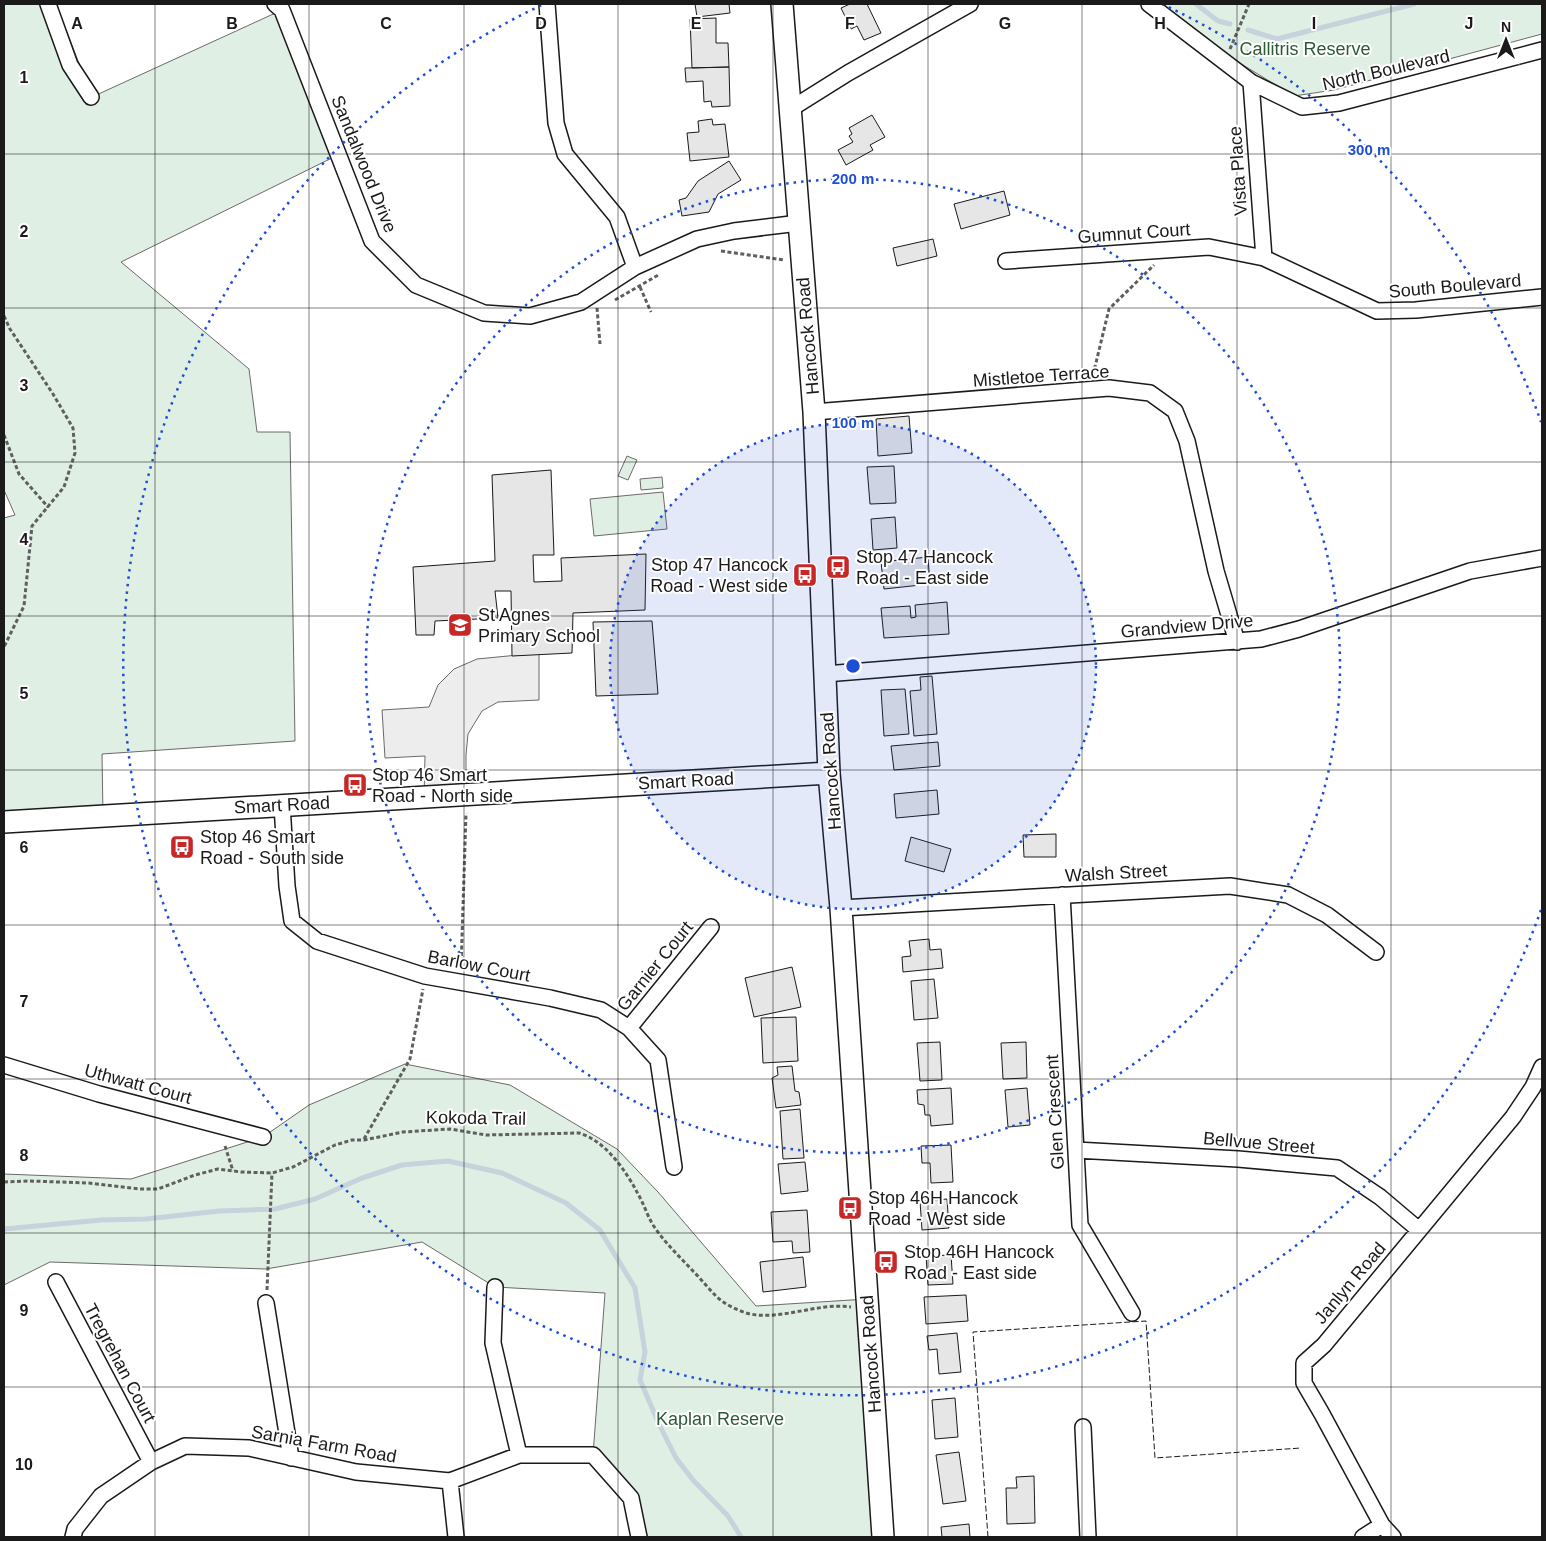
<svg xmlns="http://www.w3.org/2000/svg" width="1546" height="1541" font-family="Arial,sans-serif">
  <rect width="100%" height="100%" fill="#fff"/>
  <!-- green -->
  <path fill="#e0efe3" stroke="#6a6a6a" d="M4,4H56L92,97L282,10L338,155L121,262L249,369L257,432H290L295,741L102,754L103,816L4,822V518L15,515L4,490Z
    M1163,4H1542V34L1334,90L1294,96L1233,59Z
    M627,456L637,460L628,480L618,476Z
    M662,477L663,488L641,490L640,479Z
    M663,492L667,529L594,536L590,499Z
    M405,1064L510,1085L617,1149L658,1192L756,1306L867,1299L883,1537H639L631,1498L593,1455L605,1293L495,1287L422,1242L266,1269L50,1262L4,1285V1174L131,1179L263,1137L309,1105Z"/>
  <!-- parking -->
  <path fill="#ededed" stroke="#6a6a6a" d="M539,653V700L498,702L482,711L468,734L466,755V794L424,797L425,756L385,758L382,710L429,707L438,685L454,669L477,659Z"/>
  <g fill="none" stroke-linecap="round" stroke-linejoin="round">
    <!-- stream -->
    <path stroke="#c6d2dc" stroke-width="5" d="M1196,4L1218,21L1230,24
      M1248,30L1277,39L1414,4
      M4,1229L101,1220L146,1219L219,1211L275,1209L315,1199L362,1178L402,1165L448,1161L502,1173L566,1203L600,1230L635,1288L645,1352L640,1380L659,1424L676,1458L693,1480L728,1516L741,1537"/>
  </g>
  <!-- building -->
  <path fill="#e6e6e6" stroke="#1a1a1a" d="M695,4H729L730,13L697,17Z
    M850,4H867L881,33L864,40L857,26L851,29L841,8Z
    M716,18V43H728L729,67L692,68L690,19Z
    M729,67L730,106L712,107L711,101L704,102L703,81L686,82L685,68Z
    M872,115L885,137L870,145L873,150L846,165L838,150L853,142L849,136L852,134L849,128Z
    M712,119L713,125L725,124L729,157L690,161L687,133L699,132L698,121Z
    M729,161L741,180L718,194L709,212L682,216L679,200L686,198L698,181Z
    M1004,191L1010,215L961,229L954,204Z
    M933,239L937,256L897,266L893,248Z
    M909,416L912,453L878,456L876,419Z
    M894,466L896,503L870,504L867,467Z
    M551,470L554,555H533L534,582L562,581L561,558L646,554L645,610L573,613L572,653L512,656L511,591H495L498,618L435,621L434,635H416L413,567L495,561L492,475Z
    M895,517L897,548L873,550L871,519Z
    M928,557L930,584L884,589L881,562Z
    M947,602L949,634L884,638L881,608L910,606L911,618L916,617L915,605Z
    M652,621L658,694L596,696L593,622Z
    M932,676L937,734L914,736L910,691L921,690L920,677Z
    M905,689L909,734L884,736L881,690Z
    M938,742L940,766L894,770L891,746Z
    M937,790L939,814L896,818L894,794Z
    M1056,834V857H1024L1023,835Z
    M911,837L951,849L944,872L905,861Z
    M929,939L930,950L941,949L943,968L903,972L902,957L911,956L909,941Z
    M792,967L801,1007L754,1017L745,978Z
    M934,979L938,1018L914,1020L911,981Z
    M796,1017L798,1061L763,1063L761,1018Z
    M940,1042L942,1080L920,1081L917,1043Z
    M1026,1042L1027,1078L1003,1079L1001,1043Z
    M792,1066L795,1091L799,1092L801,1105L776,1108L772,1078L778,1075L777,1067Z
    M951,1088L953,1124L931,1126L930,1115H925L924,1105L918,1104L917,1090Z
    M1027,1088L1030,1125L1008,1127L1005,1090Z
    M800,1109L804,1158L783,1159L780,1111Z
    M951,1145L953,1182L931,1183L930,1163H922L921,1146Z
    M805,1162L808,1191L781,1194L778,1164Z
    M947,1199L949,1228L922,1230L920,1201Z
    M807,1210L810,1252L793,1253L792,1241L773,1242L771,1212Z
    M951,1255L953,1284L928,1285L926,1256Z
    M803,1257L806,1287L763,1292L760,1262Z
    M966,1295L968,1321L926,1324L924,1297Z
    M957,1333L961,1372L939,1374L937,1349L929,1350L927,1336Z
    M955,1398L958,1437L935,1439L932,1400Z
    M959,1452L966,1501L943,1504L936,1455Z
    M1034,1476L1035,1523L1007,1524L1006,1488H1017L1016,1477Z
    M969,1524L970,1537H942L941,1527Z"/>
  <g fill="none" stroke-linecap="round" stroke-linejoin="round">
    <defs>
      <path id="minor" d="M48,4L70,65L91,97
        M275,4L282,10L372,241L416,285L484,313L530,316L581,302L635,267L697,239L734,231L799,223
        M547,4L556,123L565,154L617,217L635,267
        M1149,4L1251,82L1302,107L1339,103L1542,50
        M1251,82L1264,258
        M789,110L848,73L970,4
        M1006,261L1209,247L1264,258L1377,311L1416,310L1542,297
        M814,412L1109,388L1150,393L1175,411L1187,441L1216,571L1237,642
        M825,674L1261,639L1299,629L1470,571L1542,558
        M282,805L287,886L292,921L317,941L425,976L550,998L601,1010L629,1028L658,1060L674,1167
        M1062,895L1080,1225L1132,1313
        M841,908L1230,886L1288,895L1327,915L1376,952
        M629,1028L711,927
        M4,1065L99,1094L263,1137
        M1076,1150L1238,1159L1337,1168L1380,1197L1419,1230
        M56,1282L151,1462
        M495,1287L493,1343L519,1455
        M266,1303L291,1458
        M1083,1427L1088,1537
        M450,1481L456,1537
        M73,1537L75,1529L101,1496L151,1462L185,1446L249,1448L356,1472L450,1481L519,1455H593L631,1498L639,1537
        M1363,1537L1382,1525
        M1393,1537L1382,1525L1322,1414L1304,1383V1363L1324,1345L1513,1117L1533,1087L1542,1067"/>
      <path id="secondary" d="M782,4L814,412L829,773L841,908L883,1537
        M4,822L829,773"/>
    </defs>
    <!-- minor casing -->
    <use href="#minor" stroke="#1a1a1a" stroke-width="18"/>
    <!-- secondary casing -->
    <use href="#secondary" stroke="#1a1a1a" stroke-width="24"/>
    <!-- path -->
    <path stroke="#5f5f5f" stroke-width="3" stroke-dasharray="4 2.5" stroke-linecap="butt" d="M1230,49L1249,4
      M721,251L784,260
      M640,287L651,312
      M615,300L660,274
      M597,308L600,344
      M4,316L10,329L53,394L73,428L75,453L64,487L32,526L24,606L4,647
      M1093,375L1109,309L1154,265
      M4,435L19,474L48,507
      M461,969L466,813
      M364,1139L410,1059L423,989
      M225,1146L233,1171
      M4,1182L30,1181L89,1183L139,1189H158L195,1175L218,1169L241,1172L272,1173L293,1167L335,1145L352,1140H364L403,1132L450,1129L486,1135L579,1133C606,1141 626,1171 638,1194C644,1204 647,1215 653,1225C664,1242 679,1256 693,1271C701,1279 708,1288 716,1296C724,1304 735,1309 746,1313C779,1322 817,1302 851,1307
      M267,1290L272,1173"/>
    <!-- minor -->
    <use href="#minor" stroke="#fff" stroke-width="15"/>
    <!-- secondary -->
    <use href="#secondary" stroke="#fff" stroke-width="21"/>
    <!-- fence -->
    <path stroke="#1a1a1a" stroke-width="1" stroke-dasharray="6 2.5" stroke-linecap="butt" d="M988,1537L973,1332L1146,1321L1155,1458L1301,1448"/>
  </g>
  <!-- grid -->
  <path fill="none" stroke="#1a1a1a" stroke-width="1" stroke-opacity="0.55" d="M155,4V1537M309,4V1537M464,4V1537M618,4V1537M773,4V1537M928,4V1537M1082,4V1537M1237,4V1537M1391,4V1537M4,154H1542M4,308H1542M4,462H1542M4,616H1542M4,770H1542M4,925H1542M4,1079H1542M4,1233H1542M4,1387H1542"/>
  <!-- distance rings -->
  <circle cx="853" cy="666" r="243" fill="#1d4ed8" fill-opacity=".12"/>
  <g fill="none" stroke="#1d4ed8" stroke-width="2.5" stroke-dasharray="2.5 5">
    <circle cx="853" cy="666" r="243"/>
    <circle cx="853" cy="666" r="487"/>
    <path d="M1541 910A730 730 0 1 1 544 4M1162 4A730 730 0 0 1 1541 422"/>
  </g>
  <!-- icons -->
  <defs>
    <symbol id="bus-square" viewBox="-11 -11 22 22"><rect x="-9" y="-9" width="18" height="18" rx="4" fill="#c62828" stroke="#fff"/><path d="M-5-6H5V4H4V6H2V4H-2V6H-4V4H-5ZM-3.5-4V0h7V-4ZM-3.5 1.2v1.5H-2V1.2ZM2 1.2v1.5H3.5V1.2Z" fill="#fff"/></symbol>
    <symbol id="school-square" viewBox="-11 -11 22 22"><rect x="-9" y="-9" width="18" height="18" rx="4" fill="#c62828" stroke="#fff"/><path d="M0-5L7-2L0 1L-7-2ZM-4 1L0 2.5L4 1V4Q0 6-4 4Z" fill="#fff"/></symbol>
  </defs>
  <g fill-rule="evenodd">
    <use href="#bus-square" x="824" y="553" width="28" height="28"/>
    <use href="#bus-square" x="791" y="561" width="28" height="28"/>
    <use href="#school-square" x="446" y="611" width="28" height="28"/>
    <use href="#bus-square" x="341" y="771" width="28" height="28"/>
    <use href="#bus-square" x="168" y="833" width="28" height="28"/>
    <use href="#bus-square" x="836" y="1194" width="28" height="28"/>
    <use href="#bus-square" x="872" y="1248" width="28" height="28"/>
  </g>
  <g text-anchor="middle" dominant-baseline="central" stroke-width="4" stroke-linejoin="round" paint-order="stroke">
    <!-- park labels -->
    <g font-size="18" fill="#2b5a34" stroke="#fff">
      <text x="1305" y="49">Callitris Reserve</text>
      <text x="720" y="1419">Kaplan Reserve</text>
    </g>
    <!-- street labels -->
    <g font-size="18" fill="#1a1a1a" stroke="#fff">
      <text transform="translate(1386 70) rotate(-13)">North Boulevard</text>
      <text transform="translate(364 164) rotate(68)">Sandalwood Drive</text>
      <text transform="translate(1238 171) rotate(-94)">Vista Place</text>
      <text transform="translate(1134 233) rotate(-4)">Gumnut Court</text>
      <text transform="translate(1455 286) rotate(-5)">South Boulevard</text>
      <text transform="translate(808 336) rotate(-95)">Hancock Road</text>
      <text transform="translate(1041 376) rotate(-4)">Mistletoe Terrace</text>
      <text transform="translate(1187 626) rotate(-5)">Grandview Drive</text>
      <text transform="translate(831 771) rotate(-94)">Hancock Road</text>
      <text transform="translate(686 781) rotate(-3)">Smart Road</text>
      <text transform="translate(282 805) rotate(-3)">Smart Road</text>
      <text transform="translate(1116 873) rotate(-3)">Walsh Street</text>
      <text transform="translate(479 966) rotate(11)">Barlow Court</text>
      <text transform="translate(655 966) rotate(-51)">Garnier Court</text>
      <text transform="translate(138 1084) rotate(15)">Uthwatt Court</text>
      <text transform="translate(1055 1112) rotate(-93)">Glen Crescent</text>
      <text transform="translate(476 1118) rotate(1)">Kokoda Trail</text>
      <text transform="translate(1259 1143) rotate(5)">Bellvue Street</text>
      <text transform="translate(1350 1283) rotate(-50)">Janlyn Road</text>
      <text transform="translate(871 1354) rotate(-94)">Hancock Road</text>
      <text transform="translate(120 1363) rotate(62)">Tregrehan Court</text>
      <text transform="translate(324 1444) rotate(10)">Sarnia Farm Road</text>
    </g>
    <!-- poi labels -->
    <g font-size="18" fill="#1a1a1a" stroke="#fff" text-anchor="start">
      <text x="856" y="557">Stop 47 Hancock<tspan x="856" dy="21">Road - East side</tspan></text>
      <text x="788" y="565" text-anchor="end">Stop 47 Hancock<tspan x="788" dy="21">Road - West side</tspan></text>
      <text x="478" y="615">St Agnes<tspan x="478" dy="21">Primary School</tspan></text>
      <text x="372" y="775">Stop 46 Smart<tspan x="372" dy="21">Road - North side</tspan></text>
      <text x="200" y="837">Stop 46 Smart<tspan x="200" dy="21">Road - South side</tspan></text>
      <text x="868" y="1198">Stop 46H Hancock<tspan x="868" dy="21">Road - West side</tspan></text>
      <text x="904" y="1252">Stop 46H Hancock<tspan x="904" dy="21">Road - East side</tspan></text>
    </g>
  </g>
  <g font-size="16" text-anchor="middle" font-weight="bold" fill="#1a1a1a" stroke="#fff" stroke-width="4" stroke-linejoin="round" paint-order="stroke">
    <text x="77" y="29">A</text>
    <text x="232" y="29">B</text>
    <text x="386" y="29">C</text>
    <text x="541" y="29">D</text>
    <text x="696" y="29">E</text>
    <text x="850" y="29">F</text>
    <text x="1005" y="29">G</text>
    <text x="1160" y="29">H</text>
    <text x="1314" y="29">I</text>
    <text x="1469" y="29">J</text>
    <text x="24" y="83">1</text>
    <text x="24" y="237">2</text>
    <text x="24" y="391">3</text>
    <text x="24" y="545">4</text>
    <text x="24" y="699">5</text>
    <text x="24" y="853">6</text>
    <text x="24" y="1007">7</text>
    <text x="24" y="1161">8</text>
    <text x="24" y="1316">9</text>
    <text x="24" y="1470">10</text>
  </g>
  <circle cx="853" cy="666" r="8" fill="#1d4ed8" stroke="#fff" stroke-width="2.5"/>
  <g font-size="15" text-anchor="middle" font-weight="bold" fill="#1d4ed8" stroke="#fff" stroke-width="4" stroke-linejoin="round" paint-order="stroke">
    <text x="1369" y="155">300 m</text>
    <text x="853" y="184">200 m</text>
    <text x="853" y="428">100 m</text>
  </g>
  <!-- border -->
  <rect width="1546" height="1541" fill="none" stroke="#1a1a1a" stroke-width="10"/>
  <!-- north arrow -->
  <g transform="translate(1506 40)" stroke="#ffffff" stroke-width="4" paint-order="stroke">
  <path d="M0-4L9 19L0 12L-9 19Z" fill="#1a1a1a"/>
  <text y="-8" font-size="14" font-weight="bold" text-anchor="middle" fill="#1a1a1a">N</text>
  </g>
</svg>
